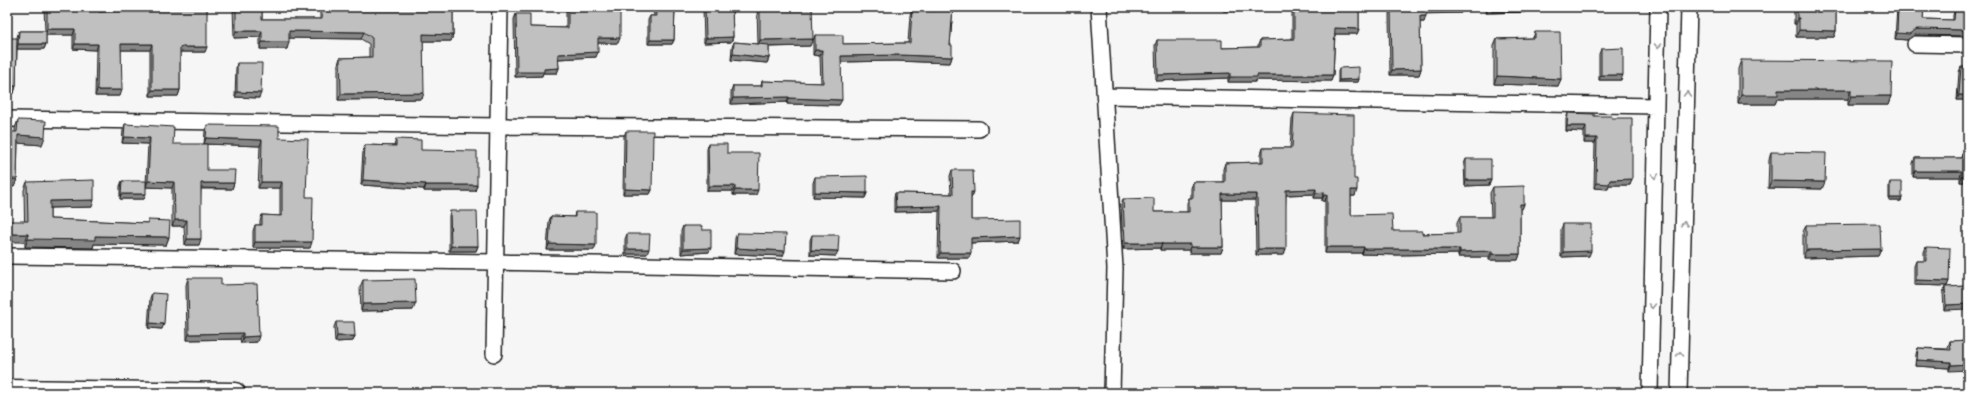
<svg xmlns="http://www.w3.org/2000/svg" width="1975" height="400" font-family="'Patrick Hand',sans-serif">
  <rect width="100%" height="100%" fill="#f6f6f6"/>
  <filter id="ink" filterUnits="userSpaceOnUse"><feTurbulence type="fractalNoise" baseFrequency=".025" numOctaves="2"/><feDisplacementMap in="SourceGraphic" scale="8" xChannelSelector="R" yChannelSelector="G"/><feConvolveMatrix kernelMatrix="1 2 1 2 8 2 1 2 1" color-interpolation-filters="sRGB"/></filter>
  <g filter="url(#ink)">
    <g fill="none" stroke-linecap="round" stroke-linejoin="round">
      <defs>
        <path id="minor" d="M1099,7L1115,268L1112,393
          M1915,44L1968,45
          M1105,96L1656,106
          M7,119L498,126L979,129
          M7,256L495,262L953,271
          M494,354L500,7
          M1650,393L1658,7
          M1679,393L1689,7"/>
        <path id="major" d="M7,390L235,393"/>
      </defs>
      <!-- minor casing -->
      <use href="#minor" stroke="#1c1c1c" stroke-width="18"/>
      <!-- major casing -->
      <use href="#major" stroke="#1c1c1c" stroke-width="23"/>
      <!-- minor -->
      <use href="#minor" stroke="#fff" stroke-width="15"/>
      <!-- major -->
      <use href="#major" stroke="#fff" stroke-width="20"/>
    </g>
    <!-- wall -->
    <path fill="#a5a5a5" stroke="#1c1c1c" d="M44,7H99V12L127,11V7H207L205,52H180V90L178,96H150V50H121L120,96H95L96,50L73,49V35H46V44L44,49H17L16,86L14,93L17,37L19,31H45Z
      M233,7H262V19H320V7H453V35L451,41H423L422,99L338,100V64L340,58L369,57V44L361,39L289,38L287,49H260V37L234,38Z
      M566,7H620L618,43H598L596,57L558,59L559,68L557,73H543L542,76L515,77L514,19L516,14L530,27L566,28Z
      M653,7H675L674,40L672,44H648V20L650,16H654Z
      M703,7H732L733,37L731,42L704,43Z
      M757,7H812L810,46L769,47V58L767,63L731,60L732,47L734,42L758,44Z
      M934,7H953L950,45L952,57L950,63L896,61L841,62L839,105L787,104V102L731,104V92L733,86H761L762,81L821,83L820,56L813,55V41L815,35L843,44L908,43L910,15L912,9L933,11Z
      M1293,7H1359V29L1357,34H1335L1333,75L1331,81L1255,80V82H1228V78L1156,81L1155,45L1157,40L1222,48L1258,47V45L1260,40L1292,39V9Z
      M1399,7H1463L1461,13H1426L1424,22H1420L1421,69L1419,75H1390L1389,14L1391,8H1400Z
      M1486,7H1527L1525,12L1486,13Z
      M1794,7H1836V31L1834,37H1796V24H1794Z
      M1897,7H1924L1923,19L1953,20V15L1955,9L1968,10V36L1915,35L1907,40L1895,39Z
      M1535,32L1561,79L1558,86L1494,84V46L1497,39L1533,38Z
      M1601,49L1621,80H1599V54Z
      M1741,60L1891,96L1888,105H1848V99H1777L1775,104H1738V69Z
      M237,63L259,98L235,97L236,68Z
      M1961,67L1968,100H1957L1959,72Z
      M1339,68L1359,79L1358,82H1338V71Z
      M1294,113L1354,179L1355,196H1351V215L1393,231L1422,234L1457,233V223L1460,217H1491L1490,193L1493,187L1524,204L1522,209H1520V254L1518,260H1489V257H1458V254L1397,255L1362,254V253H1325V201H1322V198H1314V194L1286,195L1284,255H1256L1255,200H1222L1223,247L1221,253H1189V250H1160V248L1123,249L1121,204L1123,199L1154,212H1187V203L1189,198H1191V188L1193,182H1223V169L1225,163L1261,162V154L1263,148H1290L1292,119Z
      M1568,113L1611,118L1632,179L1630,185H1609L1608,189L1594,188L1595,143H1584V132L1566,131V119Z
      M18,120L42,145L18,143L17,179L14,187L15,132V128Z
      M125,124L173,144L207,170L234,183L232,189H201L199,245H185L184,226H172V188L146,187L144,199H120V186L122,181L146,185L148,144L122,143L123,130Z
      M207,125L279,138L306,197L310,248H253V231L255,225H260V221L262,215L280,216V188H258L260,146L204,144L205,131Z
      M626,131L652,190L650,194H623L624,136Z
      M396,139L421,150L477,185L475,191H424V189L361,185L363,151L365,145L394,146Z
      M708,144L727,153L756,195H733V191H707V149Z
      M1771,152L1822,189L1768,188L1769,160Z
      M1962,154H1968V182H1960V177H1913V163L1915,158H1961Z
      M1466,159L1491,180L1489,185L1465,186L1464,164Z
      M952,170L972,197H971V220L1020,236L1018,241L971,243L969,258H938L939,211L894,212V198L895,193L951,194L950,176Z
      M815,177L867,193L865,198L813,197V183Z
      M27,182L92,207L50,208V219L147,223L148,220L169,237L166,245L94,244L93,248L25,247L24,190Z
      M1890,182L1902,198L1901,201H1889V185Z
      M450,211L478,246L476,251H449V216Z
      M575,212L594,250H547L549,221L551,216L574,217Z
      M1563,224L1589,256L1561,257V229Z
      M1806,225L1881,249L1878,256L1803,258V232Z
      M683,226L702,230L709,252L681,254V231Z
      M737,233L783,256L734,254L735,238Z
      M627,234L647,254H625V239Z
      M812,235L838,251L836,256L810,255V240Z
      M1926,247L1949,281L1947,286L1914,285V266L1916,261H1924V252Z
      M188,278L221,285L257,342L241,343L240,339L187,340L186,285Z
      M363,280L413,310L361,311L360,287Z
      M1968,286L1944,310L1943,292L1945,287Z
      M152,293L162,329L148,328L150,298Z
      M336,322L355,336L353,341L335,342L334,327Z
      M1968,340L1949,371V368L1915,366L1916,354L1918,348L1948,349V347L1950,341Z"/>
    <!-- shaded-wall -->
    <path fill="#868686" stroke="#1c1c1c" d="M1225,7H1243L1241,11H1223Z
      M1463,7L1461,13L1424,14L1426,8Z
      M1488,7H1527L1525,12L1486,13Z
      M1420,16H1426L1424,22H1418Z
      M1797,18H1799L1796,24H1794Z
      M1335,28L1359,29L1357,34H1333Z
      M47,29H75L73,35H45Z
      M1917,29L1968,30V36L1915,35L1907,40L1895,39L1897,33Z
      M1799,30L1836,31L1834,37H1796Z
      M236,31H262L260,37L234,38Z
      M289,31L364,32L361,39L287,38Z
      M423,34L453,35L451,41H420Z
      M733,37L731,42L704,43L706,38Z
      M598,38H620L618,43H596Z
      M813,39L810,46L758,47L760,40Z
      M650,40H674L672,44H648Z
      M262,42H289L287,49H260Z
      M18,44H46L44,49H17Z
      M75,44H98L96,50L73,49Z
      M121,44H152L150,50H119Z
      M180,47H207L205,52H178Z
      M815,50H822L820,56L813,55Z
      M598,52L596,57L556,59L558,54Z
      M733,54L769,58L767,63L731,60Z
      M899,55L952,57L950,63L896,61L839,62L841,56Z
      M559,68L557,73H543L542,76L515,77L517,72L544,69Z
      M1421,69L1419,75H1390L1392,70Z
      M1230,73L1228,78L1156,81L1158,75Z
      M1257,75H1333L1331,81L1255,80V82H1228L1230,77Z
      M1601,75H1623L1621,80H1599Z
      M1497,76L1561,79L1558,86L1494,84Z
      M1359,79L1358,82H1338L1339,80Z
      M7,86H16L14,93H7Z
      M97,90H122L120,96H95Z
      M152,90H180L178,96H150Z
      M1778,90H1851L1848,99H1777L1775,104H1738L1741,95Z
      M237,92L261,93L259,98L235,97Z
      M424,93L422,99L338,100L341,94Z
      M1959,95H1968V100H1957Z
      M1851,96H1891L1888,105H1848Z
      M789,97L787,102L731,104L733,98Z
      M789,98L842,100L839,105L787,104Z
      M1567,126H1586L1584,132L1566,131Z
      M18,135L45,137L42,145L16,143Z
      M124,137L150,138L148,144L122,143Z
      M206,138L262,140L260,146L204,144Z
      M1586,138H1597L1595,143H1584Z
      M1915,171H1962L1960,177H1913Z
      M1962,176L1968,177V182H1960Z
      M7,179H17L14,187L7,186Z
      M1632,179L1630,185H1609L1608,189L1594,188L1596,183L1610,180Z
      M363,180L426,184L424,189L361,185Z
      M1466,180H1491L1489,185L1465,186Z
      M148,181L174,182L172,188L146,187Z
      M1771,181L1825,182L1822,189L1768,188Z
      M261,182H282L280,188H258Z
      M201,183H234L232,189L199,188Z
      M426,185H477L475,191H424Z
      M709,186H735L733,191H707Z
      M625,189L652,190L650,194H623Z
      M1316,189L1314,194L1284,195L1286,190Z
      M735,190H758L756,195H733Z
      M1351,190H1357L1355,196H1349Z
      M815,192L867,193L865,198L813,197Z
      M971,192H974L972,197H969Z
      M1324,192L1322,198H1314L1316,193Z
      M121,194H146L144,199H120Z
      M1222,194H1257L1255,200H1220Z
      M1324,195H1327L1325,201H1322Z
      M1890,198H1902L1901,201H1889Z
      M94,200L92,207L47,208L50,201Z
      M1520,204H1524L1522,209H1518Z
      M941,206L939,211L894,212L896,207Z
      M175,220H187L184,226H172Z
      M7,234H28L25,242H7Z
      M95,236L169,237L166,245L94,244L93,248L25,247L28,239Z
      M1020,236L1018,241L969,243L971,238Z
      M187,239H201L199,245H185Z
      M255,242H312L310,248H253Z
      M1125,243H1162L1160,248L1123,249Z
      M549,244L596,245L594,250H547Z
      M1162,244H1191L1189,250H1160Z
      M451,246H478L476,251H449Z
      M1191,247H1223L1221,253H1189Z
      M1327,247H1364L1362,253H1325Z
      M711,248L709,252L681,254L683,249Z
      M736,248L785,251L783,256L734,254Z
      M627,249H649L647,254H625Z
      M1258,249H1286L1284,255H1256Z
      M1364,249H1460L1458,254L1397,255L1362,254Z
      M1881,249L1878,256L1803,258L1806,250Z
      M811,250L838,251L836,256L810,255Z
      M1492,251L1489,257H1458L1460,252Z
      M1591,251L1589,256L1561,257L1563,252Z
      M940,253H971L969,258H938Z
      M1492,254H1520L1518,260H1489Z
      M1916,280L1949,281L1947,286L1914,285Z
      M416,303L413,310L361,311L363,304Z
      M1968,304V309L1944,310L1946,305Z
      M150,323L164,324L162,329L148,328Z
      M243,333L240,339L187,340L189,334Z
      M259,336L257,342L241,343L243,337Z
      M337,336H355L353,341L335,342Z
      M1917,360L1951,362L1949,368L1915,366Z
      M1968,364V370L1949,371L1951,365Z"/>
    <!-- building -->
    <path fill="#c0c0c0" stroke="#1c1c1c" d="M47,7H99V12L129,11V7H207V47H180V90H152V44H121L122,90H97L98,44H75V29H47Z
      M236,7H262V19H322L323,7H453V35L423,34L424,93L341,94L340,58L372,57V38L364,32L289,31V42H262V31H236Z
      M568,7H620V38H598V52L558,54L559,68L544,69V72H517L516,14H530V27L568,28Z
      M655,7H675L674,40H650V16H656Z
      M705,7H732L733,37L706,38Z
      M760,7H812L813,39L760,40Z
      M935,7H953L950,45H952V57L899,55L841,56L842,100L789,98V97L733,98V86H762V81L823,83L822,50H815V35H843V44L910,43L912,9L935,11Z
      M1294,7H1359V29L1335,28L1333,75H1257V77H1230V73L1158,75L1157,40H1222V48L1260,47V40L1294,39Z
      M1402,7H1463L1426,8V16H1420L1421,69L1392,70L1391,8H1402Z
      M1797,7H1836V31L1799,30V18H1797Z
      M1898,7H1924L1923,19L1954,20L1955,9L1968,10V30L1917,29L1909,34L1897,33Z
      M19,31H46V44H18Z
      M1535,32H1560L1561,79L1497,76V39L1535,38Z
      M7,38H17L16,86H7Z
      M734,42L769,45V58L733,54Z
      M1623,48V75H1601V49Z
      M1741,60L1892,61L1891,96H1851V90H1778V95H1741Z
      M237,63H262L261,93L237,92Z
      M1359,67V79L1339,80V68Z
      M1961,67H1968V95H1959Z
      M1294,113L1354,115V179H1357V190H1351V215L1392,214L1393,231H1422V234L1460,233V217H1493V187L1524,186V204H1520V254H1492V251L1460,252V249H1364V247H1327V195H1324V192L1316,193V189L1286,190V249H1258L1257,194H1222L1223,247H1191V244H1162V243H1125L1123,199L1154,198V212H1189V198H1193V182H1225V163L1263,162V148H1292Z
      M1568,113L1594,114V116H1612L1611,118H1632V179L1610,180L1609,184L1596,183L1597,138H1586V126H1567Z
      M18,120L46,121L45,137L18,135L17,179H7V132H17Z
      M125,124L174,127L173,144H207V170H235L234,183H201V239H187V220H175L174,182L148,181L150,138L124,137Z
      M207,125L279,126V138L308,139L306,197H313L312,242H255V225H262V215L282,216V182H261L262,140L206,138Z
      M626,131H653L652,190L625,189Z
      M396,139L421,140V150L477,151V185H426V184L363,180L365,145L396,146Z
      M708,144H727V153H759L758,190H735V186H709Z
      M1771,152L1826,153L1825,182L1771,181Z
      M1962,154H1968V177L1962,176V171H1915V158H1962Z
      M1466,159H1491V180H1466Z
      M952,170H973L974,192H971V220L1020,219V236L971,238V253H940L941,206L896,207L895,193L953,194Z
      M867,176V193L815,192V177Z
      M94,180V200L50,201V219L148,223V220L170,221L169,237L95,236V240L28,239V234H7V221H28L27,182Z
      M122,181H146V194H121Z
      M1890,182H1902V198H1890Z
      M450,211H477L478,246H451Z
      M575,212H596V245L549,244L551,216L575,217Z
      M1563,224H1591V251L1563,252Z
      M1880,224L1881,249L1806,250V225Z
      M683,226H702V230H711V248L683,249Z
      M737,233L786,234L785,251L736,248Z
      M627,234H650L649,249H627Z
      M812,235H839L838,251L811,250Z
      M1926,247L1950,248L1949,281L1916,280V261H1926Z
      M188,278H221V285L257,284L259,336L243,337V333L189,334Z
      M415,279L416,303L363,304V280Z
      M1968,286V304L1946,305L1945,287Z
      M152,293L166,294L164,324L150,323Z
      M336,322H354L355,336H337Z
      M1968,340V364L1951,365V362L1917,360L1918,348L1951,350L1950,341Z"/>
    <!-- one-way arrows -->
    <defs><path id="oneway-chevron" d="M-2-3.5L2.5 0L-2 3.5" fill="none" stroke-width="1.6" stroke-linecap="round" stroke-linejoin="round"/></defs>
    <g stroke="#999">
      <use href="#oneway-chevron" transform="translate(1658 46) rotate(91)"/>
      <use href="#oneway-chevron" transform="translate(1687 94) rotate(-89)"/>
      <use href="#oneway-chevron" transform="translate(1655 176) rotate(91)"/>
      <use href="#oneway-chevron" transform="translate(1684 224) rotate(-89)"/>
      <use href="#oneway-chevron" transform="translate(1652 306) rotate(91)"/>
      <use href="#oneway-chevron" transform="translate(1680 354) rotate(-89)"/>
    </g>
  </g>
  <!-- margin -->
  <rect width="1975" height="400" fill="none" stroke="#fff" stroke-width="24"/>
  <rect x="12" y="12" width="1951" height="376" fill="none" stroke="#1c1c1c" stroke-width="1.5" filter="url(#ink)"/>
</svg>
